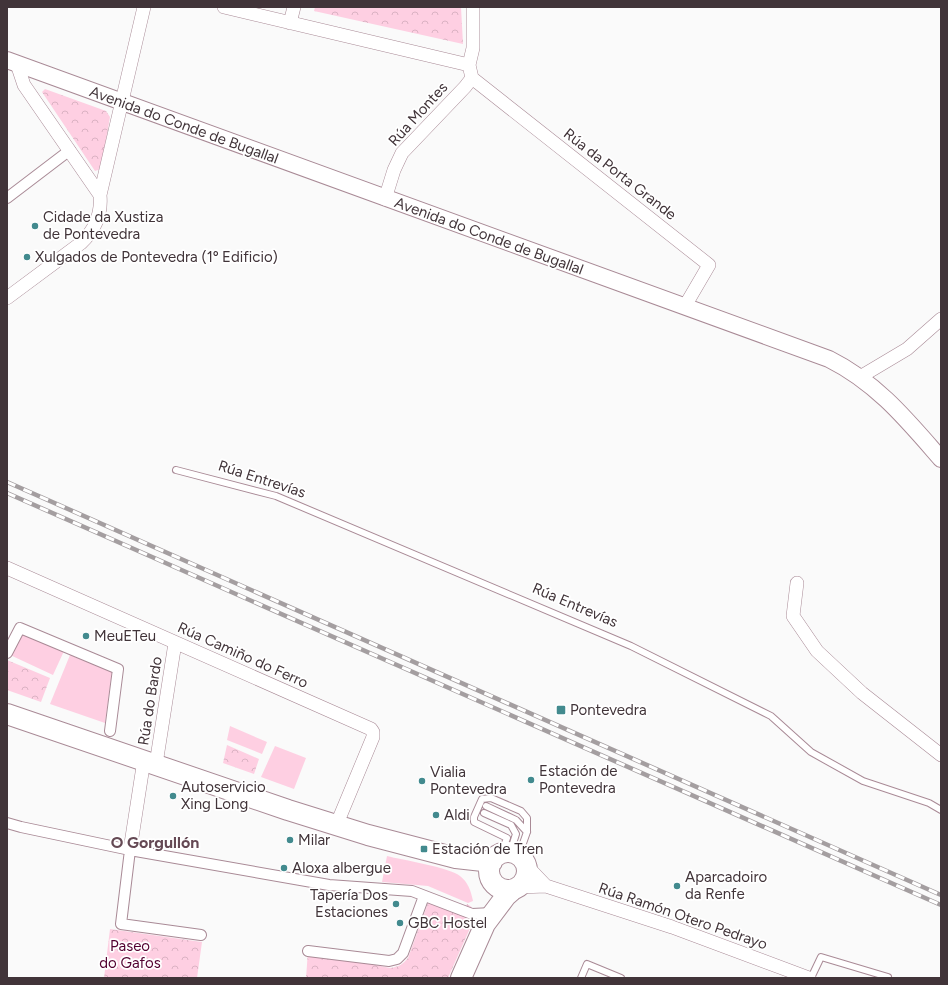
<svg xmlns="http://www.w3.org/2000/svg" width="948" height="985" font-family="Figtree,sans-serif">
  <defs>
    <pattern id="park-crowns" width="20" height="18" patternUnits="userSpaceOnUse"><rect width="20" height="18" fill="#fecfe2"/><path d="M2 6a3 3 0 1 1 6 0M12 15a3 3 0 1 1 6 0" fill="none" stroke="#dbb2c3"/></pattern>
  </defs>
  <rect width="100%" height="100%" fill="#fafafa"/>
  <!-- grass -->
  <path fill="#fecfe2" d="M19,633L64,651L53,675L8,654Z
    M70,655L112,672L105,723L50,704Z
    M230,726L267,742L262,754L227,740Z
    M275,746L306,758L294,789L261,777Z
    M387,856C402,860 449,867 460,876C468,882 471,891 473,901L468,903L428,886L382,882Z"/>
  <!-- park -->
  <path fill="url(#park-crowns)" d="M315,7H461L463,44L314,11Z
    M45,89L106,111L110,117L101,169L95,171L42,92Z
    M7,660L50,678L41,702L7,690Z
    M227,745L259,759L254,774L223,763Z
    M428,903L464,909L467,904C473,907 474,910 475,917L448,978H306L308,951L390,968C399,967 403,964 408,958Z
    M110,929L202,942L197,978H104Z"/>
  <g fill="none" stroke-linecap="round" stroke-linejoin="round">
    <defs>
      <path id="service" d="M176,470L276,496L631,646L771,716L811,752L863,781L929,803L941,810
        M486,806L516,820L527,832
        M484,813L511,825L516,834L510,853
        M501,854L507,838L474,822V817L482,799L491,798L521,811L527,818V832L521,849L523,860
        M581,978L587,964L621,978
        M811,978L821,957L888,977"/>
      <path id="pedestrian" d="M7,198L70,150
        M7,653L20,628L118,669L110,731
        M7,823L21,827L130,850L329,885L412,891L472,914L492,913
        M130,850L121,924L201,935
        M308,951L389,961L397,959L403,953L424,896"/>
      <path id="minor" d="M224,7L469,65L472,78
        M290,23L294,7
        M469,65L473,48V7
        M472,78L709,265L685,306
        M100,195L144,7
        M385,199L394,170L402,153L465,87L472,78
        M7,298L81,243C95,230 102,215 100,195L24,85L17,64
        M860,377L907,349L941,319
        M7,568L371,729L373,732V737L336,826
        M797,583L793,616L817,651L862,693L941,755
        M156,764L175,643
        M130,850L144,760
        M526,865L546,886
        M519,887L546,886L672,927L809,978"/>
      <path id="tertiary" d="M7,60L829,359C877,383 907,420 941,459"/>
      <path id="primary" d="M7,714L288,810L368,835L456,858L492,862
        M489 871a19 19 0 1 1 38 0a19 19 0 1 1-38 0Z
        M461,978L485,924L506,896L514,889"/>
    </defs>
    <!-- service casing -->
    <use href="#service" stroke="#a98a96" stroke-width="8"/>
    <!-- pedestrian casing -->
    <use href="#pedestrian" stroke="#a98a96" stroke-width="12"/>
    <!-- minor casing -->
    <use href="#minor" stroke="#a98a96" stroke-width="14"/>
    <!-- tertiary casing -->
    <use href="#tertiary" stroke="#a98a96" stroke-width="18"/>
    <!-- primary casing -->
    <use href="#primary" stroke="#a98a96" stroke-width="22"/>
    <!-- service -->
    <use href="#service" stroke="#fff" stroke-width="6"/>
    <!-- pedestrian -->
    <use href="#pedestrian" stroke="#fff" stroke-width="10"/>
    <!-- minor -->
    <use href="#minor" stroke="#fff" stroke-width="13"/>
    <!-- tertiary -->
    <use href="#tertiary" stroke="#fff" stroke-width="16"/>
    <!-- primary -->
    <use href="#primary" stroke="#fff" stroke-width="20"/>
    <defs>
      <path id="rail" d="M7,482L941,895
        M7,493L941,905"/>
    </defs>
    <!-- rail casing -->
    <use href="#rail" stroke="#a49ea0" stroke-width="4.5"/>
    <!-- rail -->
    <use href="#rail" stroke="#fff" stroke-width="3" stroke-dasharray="9" stroke-linecap="butt"/>
  </g>
  <!-- markers -->
  <g fill="#428a8e" stroke="#fff" stroke-width="1.5">
    <circle cx="35" cy="226" r="4"/>
    <circle cx="27" cy="257" r="4"/>
    <circle cx="86" cy="636" r="4"/>
    <rect x="556" y="705" width="10" height="10" rx="2"/>
    <circle cx="531" cy="780" r="4"/>
    <circle cx="422" cy="781" r="4"/>
    <circle cx="173" cy="796" r="4"/>
    <circle cx="436" cy="815" r="4"/>
    <circle cx="290" cy="840" r="4"/>
    <rect x="420" y="845" width="8" height="8" rx="2"/>
    <circle cx="284" cy="868" r="4"/>
    <circle cx="677" cy="886" r="4"/>
    <circle cx="396" cy="904" r="4"/>
    <circle cx="400" cy="923" r="4"/>
  </g>
  <g text-anchor="middle" dominant-baseline="central" stroke-width="3.5" stroke-linejoin="round" paint-order="stroke">
    <!-- street labels -->
    <g font-size="15" fill="#413439" stroke="#fff">
      <text transform="translate(418 114) rotate(-48)">Rúa Montes</text>
      <text transform="translate(184 125) rotate(20)">Avenida do Conde de Bugallal</text>
      <text transform="translate(620 174) rotate(38)">Rúa da Porta Grande</text>
      <text transform="translate(489 236) rotate(20)">Avenida do Conde de Bugallal</text>
      <text transform="translate(262 479) rotate(18)">Rúa Entrevías</text>
      <text transform="translate(575 605) rotate(23)">Rúa Entrevías</text>
      <text transform="translate(243 655) rotate(24)">Rúa Camiño do Ferro</text>
      <text transform="translate(150 701) rotate(-81)">Rúa do Bardo</text>
      <text transform="translate(683 916) rotate(19)">Rúa Ramón Otero Pedrayo</text>
    </g>
    <!-- poi labels -->
    <g font-size="15" fill="#413439" stroke="#fff" text-anchor="start">
      <text x="43" y="217">Cidade da Xustiza<tspan x="43" dy="17">de Pontevedra</tspan></text>
      <text x="35" y="257">Xulgados de Pontevedra (1º Edificio)</text>
      <text x="94" y="636">MeuETeu</text>
      <text x="570" y="710">Pontevedra</text>
      <text x="539" y="771">Estación de<tspan x="539" dy="17">Pontevedra</tspan></text>
      <text x="430" y="772">Vialia<tspan x="430" dy="17">Pontevedra</tspan></text>
      <text x="181" y="787">Autoservicio<tspan x="181" dy="17">Xing Long</tspan></text>
      <text x="444" y="815">Aldi</text>
      <text x="298" y="840">Milar</text>
      <text x="432" y="849">Estación de Tren</text>
      <text x="292" y="868">Aloxa albergue</text>
      <text x="685" y="877">Aparcadoiro<tspan x="685" dy="17">da Renfe</tspan></text>
      <text x="388" y="895" text-anchor="end">Tapería Dos<tspan x="388" dy="17">Estaciones</tspan></text>
      <text x="408" y="923">GBC Hostel</text>
    </g>
    <!-- park labels -->
    <g font-size="15" fill="#520130" stroke="#fff">
      <text x="130" y="946">Paseo<tspan x="130" dy="17">do Gafos</tspan></text>
    </g>
    <!-- neighbourhood labels -->
    <g font-size="16" font-weight="bold" fill="#654954" stroke="#fff">
      <text x="155" y="842">O Gorgullón</text>
    </g>
  </g>
  <!-- border -->
  <rect width="948" height="985" fill="none" stroke="#413439" stroke-width="16"/>
</svg>
